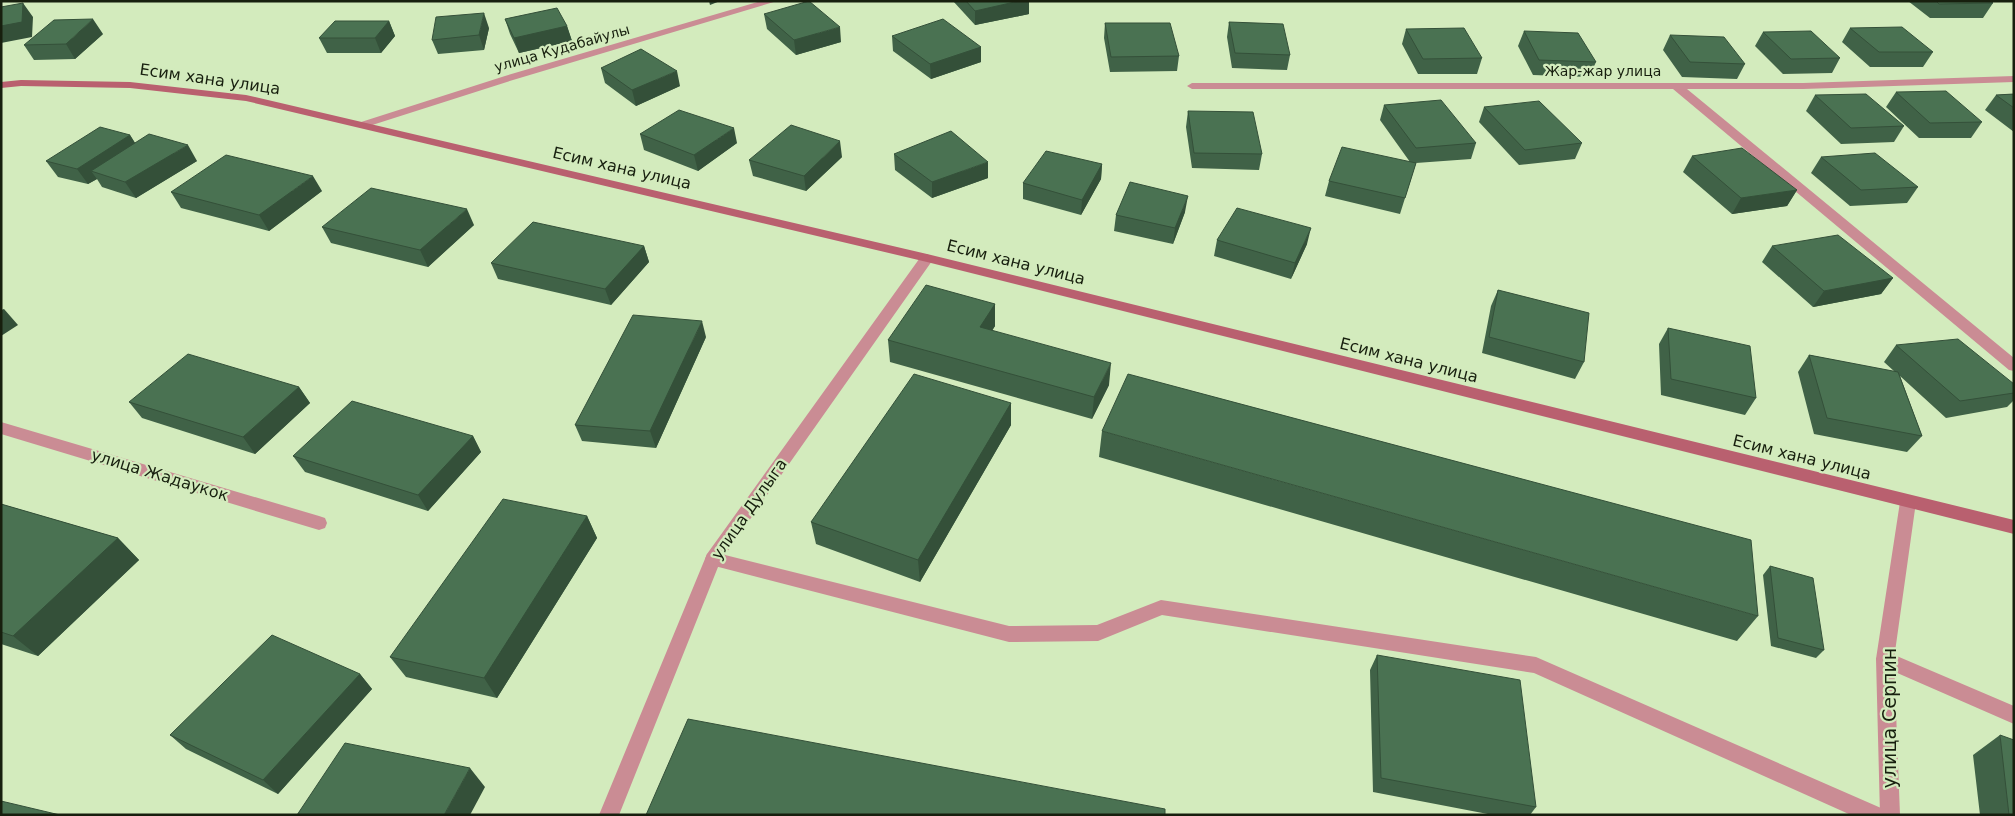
<svg xmlns="http://www.w3.org/2000/svg" width="2015" height="816" font-family="'DejaVu Sans',sans-serif">
  <rect width="100%" height="100%" fill="#d3ebbd"/>
  <g fill="none" stroke-linecap="round" stroke-linejoin="round">
    <!-- lane -->
    <path fill="#ca8c94" fill-rule="evenodd" d="M713,552L1009,626L1097,625L1161,600L1536,657L1881,808L1884,815H1851L1534,673L1162,615L1098,641L1009,642L707,564L705,559L707,554Z
      M1885,651L2014,706V724L1879,665L1876,659L1879,653Z"/>
    <!-- street -->
    <path fill="#ca8c94" fill-rule="evenodd" d="M761,1H777L513,80L366,127H358L356,125L358,123L505,76Z
      M2014,76V82L1803,89H1687L2014,358V371L2009,370L1673,89H1192L1187,86L1192,83H1803Z
      M927,254L934,258L932,261L720,562L619,815H599L707,554L922,255Z
      M1,422L319,516L325,518L327,523L325,528L319,530L1,434Z
      M1908,496L1914,498L1916,502L1894,659L1900,815H1880L1876,659L1900,502L1902,498Z"/>
    <!-- secondary -->
    <path fill="#b9606f" fill-rule="evenodd" d="M21,80L130,82L246,95L927,254L2014,520V534L927,262L246,101L130,88L21,86L1,88V82Z"/>
  </g>
  <!-- wall -->
  <path fill="#406247" d="M953,1H1019L1029,14L975,25Z
    M1908,1H1990L1993,3L1983,18H1930Z
    M764,14L841,42L796,55L767,29Z
    M505,19L567,26L572,41L519,53L510,34Z
    M389,21L395,36L381,53H327L319,38Z
    M1229,22L1290,55L1287,70L1232,68L1227,37Z
    M1105,23L1179,56L1177,71L1110,72L1104,38Z
    M489,28L484,50L438,54L432,40Z
    M1850,28L1933,52L1923,67H1870L1842,42Z
    M1406,29L1482,58L1477,74H1418L1402,44Z
    M1524,31L1596,62L1589,77L1533,75L1518,46Z
    M1763,32L1840,58L1832,73L1783,74L1755,46Z
    M103,34L75,59L34,60L24,45Z
    M1670,35L1745,64L1737,79L1682,77L1663,50Z
    M892,36L981,47V62L931,79L893,51Z
    M601,68L680,86L636,106L605,83Z
    M1896,92L1982,122L1971,138H1919L1886,107Z
    M2014,94V132L1985,110L1996,95Z
    M1815,95L1904,126L1894,142L1841,144L1806,111Z
    M1384,105L1476,143L1471,159L1416,163L1400,214L1325,196L1329,181L1410,162L1380,120Z
    M1484,107L1582,143L1575,159L1519,165L1479,122Z
    M1188,111L1262,154L1259,170L1192,168L1186,127Z
    M640,134L737,143L698,171L644,150Z
    M130,135L135,143L197,161L136,198L102,187L97,179L88,184L58,177L46,161Z
    M894,154L988,178L932,198L895,170Z
    M1692,156L1797,190L1787,206L1732,214L1683,172Z
    M842,157L806,191L753,176L749,160Z
    M1821,157L1918,187L1907,203L1850,206L1811,173Z
    M1102,164L1101,179L1081,215L1023,199V183Z
    M322,191L269,231L181,208L171,192Z
    M1185,212L1173,244L1114,231L1116,215Z
    M474,225L428,267L331,243L322,227Z
    M1217,240L1307,244L1291,279L1214,256Z
    M644,246L649,262L611,305L498,279L491,263Z
    M1772,246L1893,278L1881,294L1813,307L1762,262Z
    M1498,290L1584,362L1575,379L1482,353L1491,306Z
    M995,304V326L992,330L1109,385L1092,419L890,362L888,340Z
    M1668,328L1756,398L1745,415L1661,395L1659,344Z
    M706,337L656,448L582,441L575,425Z
    M1896,345L2014,384V400L2007,407L1946,418L1900,376L1922,436L1907,452L1814,434L1798,372L1809,355L1895,372L1884,362Z
    M299,387L310,403L255,454L142,418L129,402Z
    M1011,403V425L920,582L816,544L811,522Z
    M1102,431L1758,616L1737,641L1099,457Z
    M473,436L481,452L428,511L305,472L293,456Z
    M1,504L118,538L139,560L38,656L1,644Z
    M587,516L597,538L497,698L406,677L390,657Z
    M1770,566L1824,650L1816,658L1771,646L1763,575Z
    M1377,655L1536,807L1530,815H1493L1373,792L1370,670Z
    M360,674L372,689L278,794L186,749L170,735Z
    M2000,735L2014,815H1980L1973,755Z"/>
  <!-- shaded-wall -->
  <path fill="#345039" d="M709,1H720L710,5Z
    M1019,1H1029V14L975,25V11Z
    M23,3L33,17L32,37L1,43V26Z
    M484,13L489,28L484,50L479,35Z
    M93,19L103,34L75,59L66,44Z
    M389,21L395,36L381,53L375,38Z
    M567,26L572,41L519,53L514,38Z
    M840,27L841,42L796,55L794,40Z
    M981,47V62L931,79L930,64Z
    M677,71L680,86L636,106L632,90Z
    M734,128L737,143L698,171L694,155Z
    M130,135L140,151L91,171L97,179L88,184L77,169Z
    M840,141L842,157L806,191L804,176Z
    M188,145L197,161L136,198L125,182Z
    M988,162V178L932,198V182Z
    M1102,164L1101,179L1081,215L1082,200Z
    M313,176L322,191L269,231L259,215Z
    M1797,190L1787,206L1732,214L1741,198Z
    M1188,196L1185,212L1173,244L1175,228Z
    M467,209L474,225L428,267L420,250Z
    M1311,228L1307,244L1291,279L1295,263Z
    M644,246L649,262L611,305L605,289Z
    M1893,278L1881,294L1813,307L1824,291Z
    M995,304V326L981,349L980,327Z
    M4,309L18,325L1,336V310Z
    M702,321L706,337L656,448L650,431Z
    M1111,363L1109,385L1092,419L1094,397Z
    M299,387L310,403L255,454L243,437Z
    M1011,403V425L920,582L918,560Z
    M473,436L481,452L428,511L418,495Z
    M587,516L597,538L497,698L484,678Z
    M118,538L139,560L38,656L13,636Z
    M360,674L372,689L278,794L263,780Z
    M470,768L485,787L470,815H444Z"/>
  <!-- building -->
  <path fill="#4a7252" stroke="#345039" d="M809,1L840,27L794,40L764,14Z
    M966,1H1019L975,11Z
    M1936,1H1990L1993,3L1939,4Z
    M23,3L22,22L1,26V7Z
    M557,8L567,26L514,38L505,19Z
    M484,13L479,35L432,40L436,17Z
    M93,19L66,44L24,45L54,20Z
    M943,19L981,47L930,64L892,36Z
    M335,21H389L375,38H319Z
    M1229,22L1283,24L1290,55L1235,53Z
    M1105,23H1170L1179,56L1111,57Z
    M1902,27L1933,52H1879L1850,28Z
    M1464,28L1482,58L1423,59L1406,29Z
    M1524,31L1578,33L1596,62L1539,60Z
    M1811,31L1840,58L1791,59L1763,32Z
    M1670,35L1724,37L1745,64L1690,62Z
    M641,49L677,71L632,90L601,68Z
    M1946,91L1982,122L1930,123L1896,92Z
    M1866,94L1904,126L1851,128L1815,95Z
    M2014,94V108L1996,95Z
    M1441,100L1476,143L1416,148L1384,105Z
    M1539,101L1582,143L1525,150L1484,107Z
    M679,110L734,128L694,155L640,134Z
    M1188,111L1253,112L1262,154L1194,153Z
    M791,125L840,141L804,176L749,160Z
    M100,127L130,135L77,169L46,161Z
    M951,131L988,162L932,182L894,154Z
    M149,134L188,145L125,182L91,171Z
    M1342,147L1416,163L1405,198L1329,181Z
    M1742,148L1797,190L1741,198L1692,156Z
    M1046,151L1102,164L1082,200L1023,183Z
    M1875,153L1918,187L1861,190L1821,157Z
    M226,155L313,176L259,215L171,192Z
    M1130,182L1188,196L1175,228L1116,215Z
    M371,188L467,209L420,250L322,227Z
    M1237,208L1311,228L1295,263L1217,240Z
    M533,222L644,246L605,289L491,263Z
    M1838,235L1893,278L1824,291L1772,246Z
    M926,285L995,304L980,327L1111,363L1094,397L888,340Z
    M1498,290L1589,313L1584,362L1489,337Z
    M633,315L702,321L650,431L575,425Z
    M1668,328L1750,346L1756,398L1671,379Z
    M1958,339L2014,384V393L1960,401L1896,345Z
    M188,354L299,387L243,437L129,402Z
    M1809,355L1898,372L1922,436L1827,418Z
    M914,374L1011,403L918,560L811,522Z
    M1128,374L1751,540L1758,616L1102,431Z
    M352,401L473,436L418,495L293,456Z
    M503,499L587,516L484,678L390,657Z
    M1,504L118,538L13,636L1,632Z
    M1770,566L1813,578L1824,650L1778,638Z
    M272,635L360,674L263,780L170,735Z
    M1377,655L1520,680L1536,807L1381,778Z
    M688,719L1165,809V815H646Z
    M2000,735L2014,740V815H2009Z
    M345,743L470,768L444,815H297Z
    M1,801L60,815H1Z"/>
  <g text-anchor="middle" dominant-baseline="central" stroke-width="4.5" stroke-linejoin="round" paint-order="stroke">
    <!-- far-street labels -->
    <g font-size="14" fill="#171f0e" stroke="#d3ebbd">
      <text transform="translate(562 48) rotate(-16)">улица Кудабайулы</text>
      <text x="1603" y="71">Жар-жар улица</text>
    </g>
    <!-- street labels -->
    <g font-size="16" fill="#171f0e" stroke="#d3ebbd">
      <text transform="translate(210 79) rotate(8)">Есим хана улица</text>
      <text transform="translate(622 168) rotate(13)">Есим хана улица</text>
      <text transform="translate(1016 262) rotate(14)">Есим хана улица</text>
      <text transform="translate(1409 360) rotate(14)">Есим хана улица</text>
      <text transform="translate(1802 457) rotate(14)">Есим хана улица</text>
      <text transform="translate(160 475) rotate(17)">улица Жадаукок</text>
      <text transform="translate(749 509) rotate(-55)">улица Дулыга</text>
    </g>
    <!-- near-street labels -->
    <g font-size="19" fill="#171f0e" stroke="#d3ebbd">
      <text transform="translate(1889 718) rotate(-90)">улица Серпин</text>
    </g>
  </g>
  <!-- border -->
  <rect width="2015" height="816" fill="none" stroke="#171f0e" stroke-width="5"/>
</svg>
